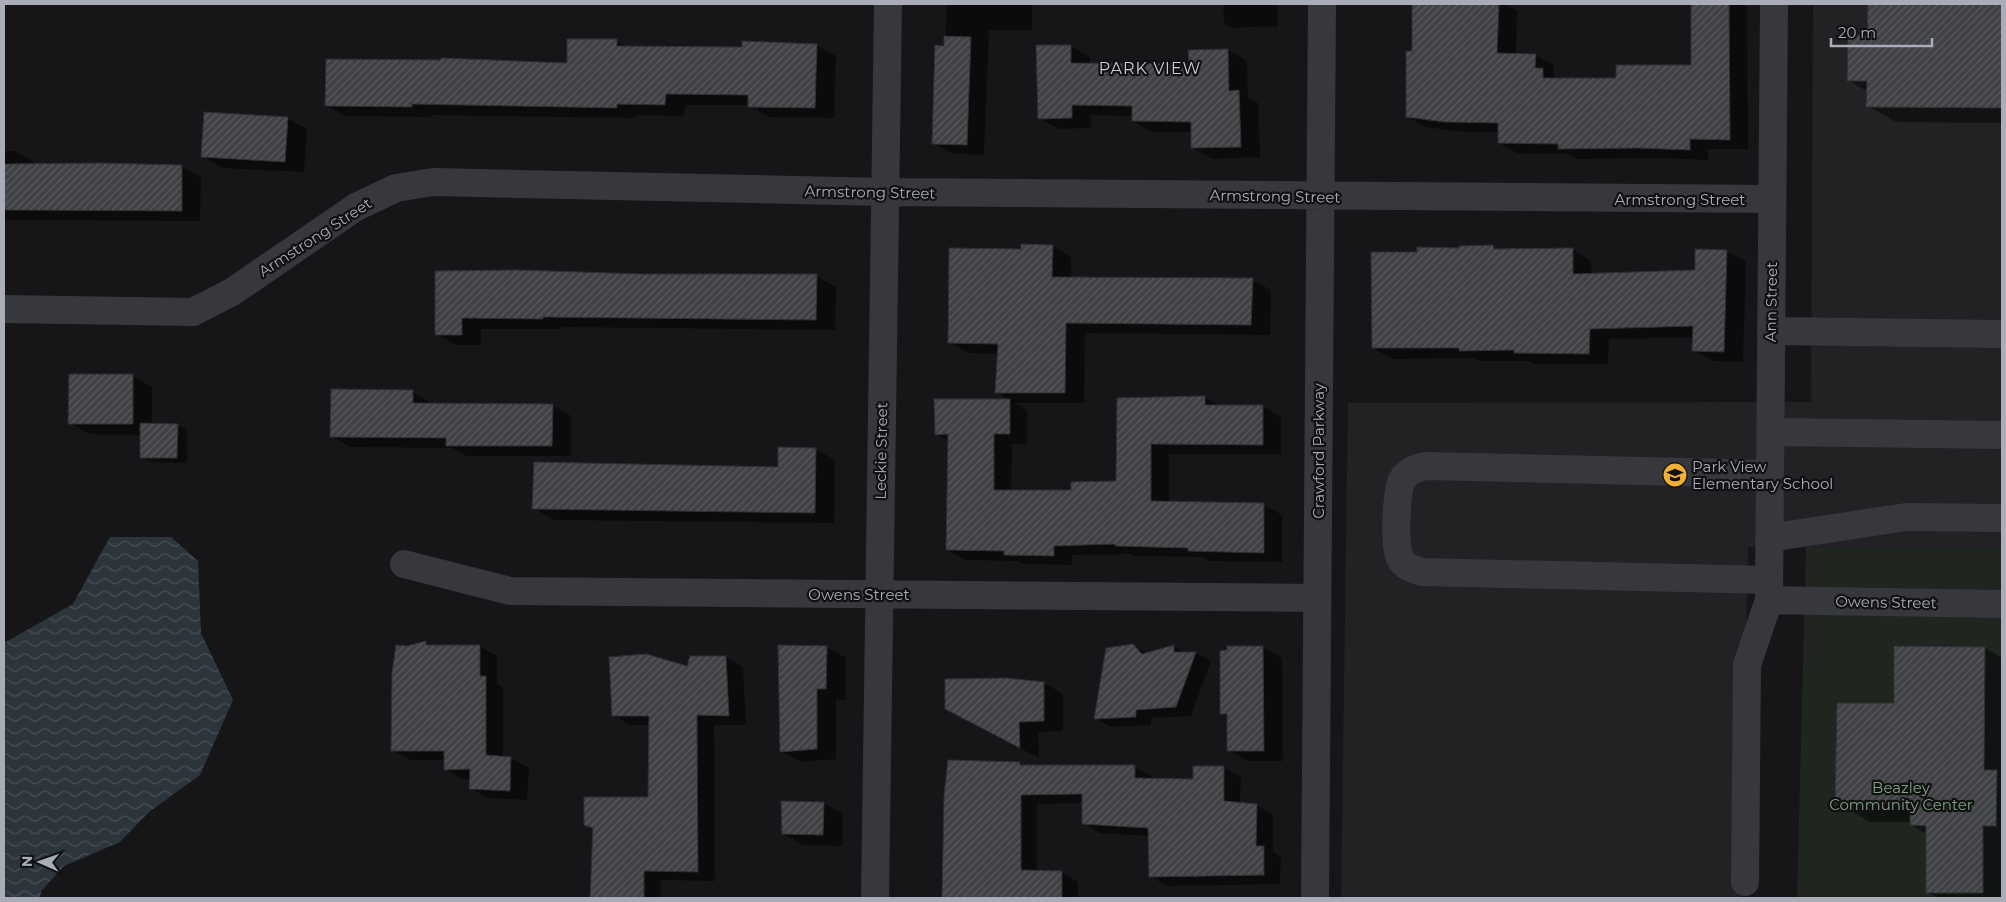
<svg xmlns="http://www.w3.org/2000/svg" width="2006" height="902" font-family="Montserrat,sans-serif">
  <defs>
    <pattern id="water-waves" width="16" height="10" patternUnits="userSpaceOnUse" patternTransform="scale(1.25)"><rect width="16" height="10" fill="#2c353c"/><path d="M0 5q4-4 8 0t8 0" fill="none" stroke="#485056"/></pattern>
    <pattern id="building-hatch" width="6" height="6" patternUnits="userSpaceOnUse" patternTransform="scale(1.25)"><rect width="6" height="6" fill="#404145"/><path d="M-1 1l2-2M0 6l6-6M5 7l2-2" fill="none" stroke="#595a5e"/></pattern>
  </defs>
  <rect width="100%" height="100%" fill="#161618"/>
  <!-- built -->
  <path fill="#222225" d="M1813,4H2002V548L1748,547L1741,898H1341L1348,403L1811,402Z"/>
  <!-- park -->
  <path fill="#1e261f" d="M1806,547L2002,548V898H1797Z"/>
  <!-- water -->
  <path fill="url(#water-waves)" d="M110,537H171L198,561L201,633L233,700L200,775L149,812L120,842L64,866L41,891L40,898H4V643L73,604Z"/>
  <!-- shadow -->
  <path fill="#0007" d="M947,4L1032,5V30H989L984,155L951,153L933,143L945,47Z
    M1223,4H1277L1278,26L1233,28L1224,23Z
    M1413,4H1505L1517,11L1516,55H1535L1554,65L1553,76L1560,79H1617L1693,66L1692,4H1742L1747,7L1748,149H1708V160L1658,158L1577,159L1568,154L1517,153L1499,143V132H1464L1425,127L1407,116L1414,52Z
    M1869,4H2002V123L1896,122L1868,106V92L1848,80L1869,37Z
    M616,41L629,48L743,49L816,45L836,56L834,118L768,117L749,105H685L684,116L636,115V118L431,115V117L345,116L326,105L568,64Z
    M1071,46L1090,57V64L1190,65L1228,50L1247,61L1248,97L1258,103L1260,157L1212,159L1193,148L1192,132H1152L1133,121V116L1091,115V128L1059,129L1039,118Z
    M287,118L307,129L304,172L222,168L203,156Z
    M4,151H16L35,163V165L182,166L201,177L200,221L4,220Z
    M1053,246L1071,257V278L1252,280L1271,290L1270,335L1085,333L1084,403H1015L1027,410V444H1012L1011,491L1072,492L1117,482L1118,400L1204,397L1220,406H1263L1281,417V454H1169V503L1264,505L1282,515V562L1207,561L1202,557L1134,556L1131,554L1072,555V565L1024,564L1017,561L965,560L947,550L949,441L936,434L1009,400L996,392L999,354L968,353L949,342L1022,250Z
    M1493,247L1499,250L1572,249L1591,261L1592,274L1696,272V250L1727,251L1746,262L1743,362L1713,361L1694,350V337L1609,339L1608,364H1534L1529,361H1479L1475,358L1393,359L1373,348L1418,253Z
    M436,272L816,276L836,287L835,330L562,327V329H481V345H456L436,334Z
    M70,375L133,376L152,387V425H178L187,430V463L150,462L141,457V435L89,434L70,423Z
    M332,391L413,392L432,404L552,405L571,416V456H466L452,448L350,447L332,436Z
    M816,449L835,460L834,523L553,520L534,508L780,468Z
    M426,643L433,647L479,646L497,656V684L503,688V757L511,758L529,768L527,800L488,798L470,788L471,779H463L445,769V760H410L392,750L407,647Z
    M1133,645L1148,654L1173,646L1185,653H1196L1211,661L1191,716L1151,718V725L1111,727L1096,718Z
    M827,647L846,658L845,700L836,699V759L801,762L781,751Z
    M1263,647L1282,658L1283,761H1248L1228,750V717L1222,713Z
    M1985,648L2002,658V898H1938L1927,892V834L1911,825V822H1870L1837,803L1895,705Z
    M691,657H726L743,667L746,725H714L715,881L661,880V898H592L595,829L585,824L649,799L650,725H630L613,715L688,667Z
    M1006,680L1044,683L1063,694V731L1038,732L1039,758L946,709Z
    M1020,763L1025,766L1135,767L1152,776V779L1194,780L1224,767L1241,777L1240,804L1256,805L1273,815V852L1281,857L1280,884L1167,886L1150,876V836L1100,833L1083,823L1084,803L1037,804V872H1061L1078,882V898H944L946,796Z
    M823,803L843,814L842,846L803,845L783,834Z"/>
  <!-- building -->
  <path fill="url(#building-hatch)" stroke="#303034" d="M1412,4H1499L1497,53L1536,54L1535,68H1543V78H1616V65H1691V4H1729L1730,140L1690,139V150L1639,148L1558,149V144L1498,143V123L1445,122L1406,117V51H1412Z
    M1868,4H2002V108L1866,107L1867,81H1847L1848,35H1867Z
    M944,36L971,37L967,145L932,144L935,45L944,46Z
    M567,39H617V46L742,47V41L817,44L815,108L748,107V95L666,94L665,105L617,104V108L412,104V107L325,106L326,59L441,60V58L567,63Z
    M1036,45H1071V63L1189,64L1188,50L1228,49L1229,91L1239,90L1241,147L1191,148V122L1132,121V106L1072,105V118L1038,119Z
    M204,112L288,117L285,162L201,157Z
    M99,163L182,165V211L4,210V164Z
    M1021,244L1053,245L1052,277L1253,278L1251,325L1066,323L1065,393H995L998,344L948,343L949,248L1021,249Z
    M1493,245L1494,249L1573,248V274L1695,270V249L1727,250L1724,352L1692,351L1693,326L1590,329L1589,354L1514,353V350L1459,351V348H1372L1371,252H1417V247L1459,248V246Z
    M519,270L641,274H817L816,320L543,317V319L462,318V335H435V271Z
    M69,374H133V424H68Z
    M331,389L413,390V403L553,404L552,446H446V438L330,437Z
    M1205,396V405H1263V445L1151,444V501L1264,503V553L1188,551V548L1115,546V544L1054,546V556L1004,555V551L946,550L948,434L935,435L934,399H1010V434H994V490H1071V482L1116,481L1117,398Z
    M140,423L178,424L177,458H140Z
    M778,447L816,448L815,513L532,509L534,462L778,467Z
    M426,641V645H480V676H486V755L511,757L510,791L469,789L470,769L444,770V751H391L392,673L396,645L407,646Z
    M1133,644L1142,654L1174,645V652H1196L1176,707L1136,710V717L1094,719L1106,648Z
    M778,645L827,646L826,689H817V749L780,752Z
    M1227,646H1263L1264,751H1227V714H1220V651L1227,650Z
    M1894,646L1985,647L1984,770H1997L1996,826H1983V893H1926V826L1910,825V804L1835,803L1837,703H1894Z
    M646,654L687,666L690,656H726L729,716L697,715L698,872L644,871V898H590L593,828L584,825V797H648L649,716H612L609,657Z
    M1006,678L1044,682V721L1019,722L1020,748L945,709V679Z
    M948,760L1020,762V765H1135V778L1193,779V766H1224V801L1257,804L1256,846H1264V875L1149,877L1148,828L1082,824V794L1021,795V870L1062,871V898H942L944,796Z
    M781,801L824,802L823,835L782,834Z"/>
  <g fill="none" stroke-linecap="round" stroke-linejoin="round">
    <!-- minor -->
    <path stroke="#37383d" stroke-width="28" d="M4,309L193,312L232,292L356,207L396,188L433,182L885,192L1772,199
      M1771,331L2002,334
      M1770,432L2002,435
      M1769,538L1906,517L2002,518
      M404,564L510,591L1317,598
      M1769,580L1423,572C1414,570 1404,567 1400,558C1394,545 1396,493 1402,480C1407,471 1416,468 1425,466L1770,474
      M1769,600L2002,604
      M1745,882L1747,665L1769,600L1774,4
      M875,898L888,4
      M1315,898L1322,4"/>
  </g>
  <!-- icons -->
  <defs>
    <symbol id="school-disc" viewBox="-11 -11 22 22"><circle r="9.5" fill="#f2b134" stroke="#111113"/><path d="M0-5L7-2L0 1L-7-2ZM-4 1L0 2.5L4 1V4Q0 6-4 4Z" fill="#111"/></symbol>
  </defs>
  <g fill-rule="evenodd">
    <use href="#school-disc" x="1661" y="461" width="28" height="28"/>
  </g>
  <g text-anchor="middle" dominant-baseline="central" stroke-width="4.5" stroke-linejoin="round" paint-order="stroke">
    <!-- street labels -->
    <g font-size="15" fill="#a8adb8" stroke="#111113">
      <text transform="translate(870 192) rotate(1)">Armstrong Street</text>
      <text transform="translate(1275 196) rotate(1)">Armstrong Street</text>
      <text x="1680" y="199">Armstrong Street</text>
      <text transform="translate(315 237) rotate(-33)">Armstrong Street</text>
      <text transform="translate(1771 302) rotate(-89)">Ann Street</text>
      <text transform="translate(881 451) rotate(-89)">Leckie Street</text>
      <text transform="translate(1318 451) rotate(-90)">Crawford Parkway</text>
      <text x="859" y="594">Owens Street</text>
      <text transform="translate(1886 602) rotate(1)">Owens Street</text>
    </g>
    <!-- poi labels -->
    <g font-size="15" fill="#a8adb8" stroke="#111113" text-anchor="start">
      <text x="1692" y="466">Park View<tspan x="1692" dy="17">Elementary School</tspan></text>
    </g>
    <!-- park labels -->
    <g font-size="15" fill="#7fa381" stroke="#111113">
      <text x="1901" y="787">Beazley<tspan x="1901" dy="17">Community Center</tspan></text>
    </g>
    <!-- neighbourhood labels -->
    <g font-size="16" letter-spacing="1" fill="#c9ccd4" stroke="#111113">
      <text x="1150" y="68">PARK VIEW</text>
    </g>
  </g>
  <!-- border -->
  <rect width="2006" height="902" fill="none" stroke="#a8adb8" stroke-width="10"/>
  <!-- north arrow -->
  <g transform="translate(40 862) rotate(272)" stroke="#111113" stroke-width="4" paint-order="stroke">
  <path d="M0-4L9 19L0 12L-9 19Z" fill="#a8adb8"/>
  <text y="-8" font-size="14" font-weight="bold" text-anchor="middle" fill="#a8adb8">N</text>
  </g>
  <!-- scale -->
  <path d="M1831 38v8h101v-8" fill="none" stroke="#a8adb8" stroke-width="2.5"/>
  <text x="1838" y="38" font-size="15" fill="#a8adb8" stroke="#111113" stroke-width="4" paint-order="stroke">20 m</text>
</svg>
